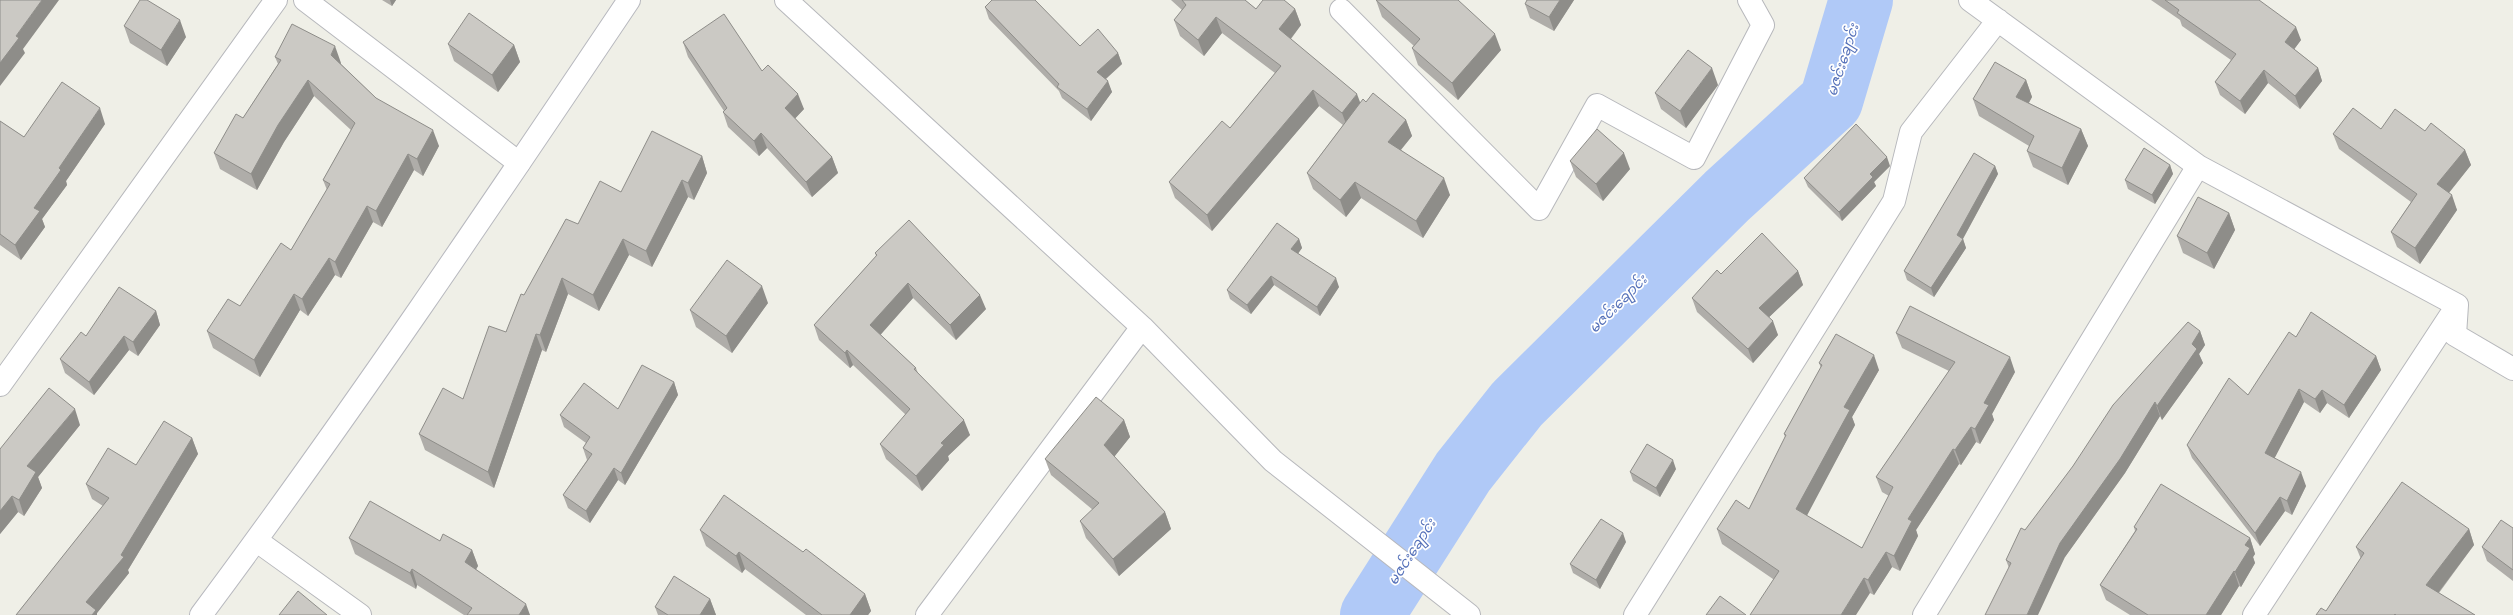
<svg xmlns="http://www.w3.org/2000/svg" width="2513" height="615" font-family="'Fira Sans','Noto Sans Myanmar',sans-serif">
  <rect width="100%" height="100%" fill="#efefe7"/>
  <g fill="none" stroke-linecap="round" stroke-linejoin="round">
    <!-- river -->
    <path stroke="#b0c9f7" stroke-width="64" d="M1372,615L1463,472L1517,404L1727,196L1831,101L1861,0"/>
    <defs>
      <path id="street" d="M305,0L519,163
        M786,0L1142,327L1273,461L1469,615
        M1970,0L2198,166L2457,305L2455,335L2513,369
        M1341,10L1539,209L1597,105L1694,158L1763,25L1749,0
        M0,385L276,0
        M257,541L360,615
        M927,615L1142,327
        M1635,615L1894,201L1911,132L1998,20
        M1924,615L2198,166
        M2254,615L2456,307"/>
      <path id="secondary" d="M201,615C350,415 490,207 629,0"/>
    </defs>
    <!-- street casing -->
    <use href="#street" stroke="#b7b8bc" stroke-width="24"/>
    <!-- secondary casing -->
    <use href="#secondary" stroke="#b8b9bf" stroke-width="24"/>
    <!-- street -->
    <use href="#street" stroke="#fff" stroke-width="22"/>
    <!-- secondary -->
    <use href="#secondary" stroke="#fff" stroke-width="22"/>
  </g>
  <!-- wall -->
  <path fill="#afada9" d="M382,0H396L392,6Z
    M1171,0H1245L1256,9H1295L1301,25L1291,39L1360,103L1366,102L1406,120L1412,136L1401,150L1450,195L1423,238L1361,198L1346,217L1313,189L1307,173L1343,125L1319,106L1212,231L1175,198L1169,182L1230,128L1275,73L1222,33L1204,56L1180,36L1174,20L1182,10Z
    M1376,0L1501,50L1458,100L1418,65L1412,48L1414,46L1382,17Z
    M1574,0L1554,31L1530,18L1525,4Z
    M2151,0H2259L2301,40L2294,49L2318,68L2322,81L2300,109L2268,83L2245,114L2220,95L2215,82L2231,60L2182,26L2180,20Z
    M985,7L1080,46L1118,53L1122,64L1106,79L1112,92L1091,121L1062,98L1059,91L989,19Z
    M124,26L186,37L167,66L130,43Z
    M683,42L762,71L804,109L795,118L832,157L838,173L812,197L767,148L759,156L728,127L723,112L724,111L688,57Z
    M448,44L514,45L520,62L498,92L454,61Z
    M275,57L341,63V64L376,98L439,146L423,176L414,170L382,227L373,222L341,278L335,275L308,316L300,310L260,377L213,348L207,331L240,306L291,250L327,190L323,180L351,130L314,96L284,142L257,190L220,169L214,153L243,118L278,64Z
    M2026,80L2032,97L2029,103L2081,129L2088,146L2068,185L2033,167L2027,151L2029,146L1979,116L1973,99Z
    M1718,85L1686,128L1661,109L1655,93Z
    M0,121L24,137L105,124L66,181L67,185L42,219L45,227L21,260L0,245Z
    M2381,129L2425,131L2465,150L2471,165L2449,193L2457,210L2420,264L2397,247L2391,232L2411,202L2339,149L2333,134Z
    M702,156L707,173L694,200L688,197L652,267L629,255L599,311L568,294L546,352L542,350L494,488L425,450L419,434L463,399L506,332L524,295L578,224L621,192Z
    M1570,161L1630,169L1603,201L1576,177Z
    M2170,165L2173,174L2155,204L2128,189L2125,180Z
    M1890,166L1874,182L1876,186L1842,221L1808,187L1804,178Z
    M1995,166L1998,174L1963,239L1966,248L1934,297L1907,280L1904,271Z
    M2229,213L2235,230L2214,269L2183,253L2177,236Z
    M1299,239L1302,248L1298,253L1339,287L1320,316L1274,285L1251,314L1230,299L1227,290Z
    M875,253L986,309L956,340L913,298L880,334L916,368L918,373L970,435L948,456L949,460L922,491L886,459L880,444L906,415L853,365L850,368L819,340L814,325L876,256Z
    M1798,271L1803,285L1769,317L1778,335L1753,363L1697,312L1692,298Z
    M768,303L732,353L696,327L690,310Z
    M156,311L160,325L138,356L129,350L94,395L65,373L60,359L86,336Z
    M2200,331L2205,345L2199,354L2203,363L2162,420L2160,416L2125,473L2065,557L2009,568L2006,560L2025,530Z
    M1896,333L2015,372L1992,414L1994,420L1980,444L1976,442L1961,465L1959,464L1916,530L1918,536L1900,571L1892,567L1874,595L1870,593L1773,579L1722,544L1717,529L1749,509L1785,437L1784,434L1821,368L1819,363L1879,370L1852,417L1855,425L1806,515L1862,548L1889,496L1882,492L1876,477L1949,371L1902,348Z
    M2296,337L2376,356L2381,370L2349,418L2327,403L2320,413L2304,402L2274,458L2306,486L2292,515L2285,511L2260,546L2192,458L2187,445L2248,395Z
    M674,382L678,395L625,485L618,480L590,523L568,508L563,495L587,460L583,448L586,443L564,427L560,415L618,409Z
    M1124,420L1130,437L1114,457L1165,512L1171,529L1119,576L1086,538L1080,521L1093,510L1051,475L1045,459Z
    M80,425L38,477L42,488L24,516L18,512L0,534V449Z
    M192,438L198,454L128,570L129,573L97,613L16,615L103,506L92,499L86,484L136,465Z
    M1676,469L1660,497L1633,481L1630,472Z
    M2134,527L2250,538L2255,554L2253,557L2255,563L2241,587L2239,586L2221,615H2130L2106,600L2100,585L2135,531Z
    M2513,528V581L2487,561L2482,547Z
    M2469,529L2474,545L2439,593L2475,615H2316L2326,611L2361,559L2356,547Z
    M700,530L803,552L865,594L871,611L868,615H806L745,569L742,573L706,546Z
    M349,538L440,541L472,550L478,566L476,569L530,615H464L417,585L416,589L355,554Z
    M1626,542L1600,589L1573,573L1570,564Z
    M710,599L716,615H658L655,607Z"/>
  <!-- shaded-wall -->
  <path fill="#8e8d89" d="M42,0H59L23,49L25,53L0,86V63L16,36Z
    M390,0H396L392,6Z
    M1560,0H1574L1554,31L1549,17Z
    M1295,9L1301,25L1285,46L1279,29Z
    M1216,17L1222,33L1204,56L1198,40Z
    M180,20L186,37L167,66L161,50Z
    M2296,27L2301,40L2290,55L2285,42Z
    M1495,34L1501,50L1458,100L1452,83Z
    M514,45L520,62L498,92L492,75Z
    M335,46L341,63L337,72L331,55Z
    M1118,53L1122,64L1101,83L1097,72Z
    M1712,68L1718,85L1686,128L1680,111Z
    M2318,68L2322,81L2300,109L2295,96Z
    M2264,70L2268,83L2245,114L2240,101Z
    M308,80L314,96L284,142L257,190L251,174L278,125Z
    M2026,80L2032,97L2022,114L2016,97Z
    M1108,81L1112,92L1091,121L1087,109Z
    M1313,90L1319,106L1212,231L1207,215Z
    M798,94L804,109L791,123L785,108Z
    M1357,94L1363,110L1348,129L1342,113Z
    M100,108L105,124L66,181L67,185L42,219L45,227L21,260L15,245L34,208L59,168Z
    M1406,120L1412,136L1394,158L1388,142Z
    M2081,129L2088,146L2068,185L2062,168Z
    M433,130L439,146L423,176L417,159Z
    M761,133L767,148L759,156L754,141Z
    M2465,150L2471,165L2443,200L2437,184Z
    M1624,153L1630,169L1603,201L1596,184Z
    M408,154L414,170L382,227L376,211Z
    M702,156L707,173L694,200L688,183Z
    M832,157L838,173L812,197L806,182Z
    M1887,157L1890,166L1874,182L1876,186L1842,221L1839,212L1870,174Z
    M2170,165L2173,174L2155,204L2152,195Z
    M1995,166L1998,174L1960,244L1963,239L1966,248L1934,297L1931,288L1957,235Z
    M1444,178L1450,195L1423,238L1416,221Z
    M682,180L688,197L652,267L646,251Z
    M1355,182L1361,198L1346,217L1340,200Z
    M2452,195L2457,210L2420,264L2415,248Z
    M367,206L373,222L341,278L335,262Z
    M2229,213L2235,230L2214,269L2207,253Z
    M623,239L629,255L599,311L593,295Z
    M1299,239L1302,248L1295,258L1291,249Z
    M329,258L335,275L308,316L302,299Z
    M1798,271L1803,285L1764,322L1759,308Z
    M1271,276L1274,285L1251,314L1247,305Z
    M562,278L568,294L546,352L540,335Z
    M1336,278L1339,287L1320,316L1317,307Z
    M908,283L913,298L876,340L870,325Z
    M762,286L768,303L732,353L726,336Z
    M294,294L300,310L260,377L254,360Z
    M980,295L986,309L956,340L950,325Z
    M156,311L160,325L138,356L133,342Z
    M1773,321L1778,335L1753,363L1748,349Z
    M2200,331L2205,345L2199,354L2203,363L2162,420L2157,406L2192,344Z
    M536,334L542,350L494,488L488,472Z
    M124,336L129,350L94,395L89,382Z
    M847,350L853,365L850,368L845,353Z
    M1874,355L1879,370L1852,417L1855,425L1802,525L1796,509L1844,407Z
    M2376,356L2381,370L2349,418L2344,405Z
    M2010,357L2015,372L1992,414L1994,420L1980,444L1975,429L1984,403Z
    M674,382L678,395L625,485L621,473Z
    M2299,389L2304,402L2270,467L2265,453Z
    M2322,390L2327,403L2320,413L2315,399Z
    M2155,402L2160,416L2125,473L2065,557L2038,615H2027L2060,543Z
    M75,409L80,425L38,477L42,488L24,516L19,500L27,466Z
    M964,420L970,435L948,456L949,460L922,491L916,476L941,443Z
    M1124,420L1130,437L1110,462L1104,445Z
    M1971,427L1976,442L1961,465L1955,450Z
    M192,438L198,454L128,570L129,573L97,613V615H91L86,602L121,555Z
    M1953,449L1959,464L1916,530L1918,536L1900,571L1894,556L1908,519Z
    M1673,460L1676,469L1660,497L1656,488Z
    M614,468L618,480L590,523L586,511Z
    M2301,472L2306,486L2292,515L2287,501Z
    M12,496L18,512L0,534V511Z
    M2280,497L2285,511L2260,546L2255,533Z
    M1165,512L1171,529L1119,576L1113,559Z
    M2469,529L2474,545L2432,601L2426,585Z
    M1623,533L1626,542L1600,589L1596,580Z
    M2250,538L2255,554L2253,557L2255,563L2241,587L2235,572L2245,545Z
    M472,550L478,566L471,578L465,562Z
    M739,552L745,569L742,573L736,556Z
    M1886,552L1892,567L1874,595L1868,580Z
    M412,569L417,585L416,589L410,573Z
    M2234,571L2239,586L2221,615H2206Z
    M1864,578L1870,593L1856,615H1841Z
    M865,594L871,611L868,615H850Z
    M710,599L716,615H700Z
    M526,604L530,615H519Z"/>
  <!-- building -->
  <path fill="#cbc9c4" stroke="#8e8d89" d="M0,0H42L16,36L19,38L0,63Z
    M140,0H147L180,20L161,50L124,26Z
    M992,0H1035L1080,46L1098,29L1118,53L1097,72L1108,81L1087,109L1057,87L1059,84L985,7Z
    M1182,0H1245L1256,9L1263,0H1284L1295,9L1279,29L1357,94L1342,113L1313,90L1207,215L1169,182L1222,121L1230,128L1281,66L1216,17L1198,40L1174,20L1186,5Z
    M1376,0H1458L1495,34L1452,83L1412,48L1420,39Z
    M1527,0H1560L1549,17L1525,4Z
    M2165,0H2259L2296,27L2285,42L2318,68L2295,96L2264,70L2240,101L2215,82L2236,54L2177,13L2179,10Z
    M469,13L514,45L492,75L448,44Z
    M724,14L762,71L768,65L798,94L785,108L832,157L806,182L761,133L754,141L723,112L727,108L683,42Z
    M292,24L335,46L331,55L376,98L433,130L417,159L408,154L376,211L367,206L335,262L329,258L302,299L294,294L254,360L207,331L228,299L240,306L281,243L291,250L330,184L323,180L355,123L308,80L278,125L251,174L214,153L236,114L243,118L281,60L275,57Z
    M1688,50L1712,68L1680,111L1655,93Z
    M1995,62L2026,80L2016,97L2081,129L2062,168L2027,151L2034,136L1973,99Z
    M62,82L100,108L59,168L61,170L34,208L40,211L15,245L0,234V121L24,137Z
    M1373,93L1406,120L1388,142L1444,178L1416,221L1355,182L1340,200L1307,173L1363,99L1366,102Z
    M2353,108L2381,129L2395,109L2425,131L2431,123L2465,150L2437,184L2452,195L2415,248L2391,232L2417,194L2333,134Z
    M1856,124L1887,157L1870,174L1873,177L1839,212L1804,178Z
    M1597,129L1624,153L1596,184L1570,161Z
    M652,131L702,156L688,183L682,180L646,251L623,239L593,295L562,278L540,335L536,334L488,472L419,434L443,388L463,399L489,326L506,332L521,294L524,295L566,219L578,224L600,181L621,192Z
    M2144,148L2170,165L2152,195L2125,180Z
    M1974,153L1995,166L1957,235L1963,239L1931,288L1904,271Z
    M2198,197L2229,213L2207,253L2177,236Z
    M909,220L980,295L950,325L908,283L870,325L916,368L914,369L964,420L941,443L944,445L916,476L880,444L910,409L847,350L845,353L814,325L877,255L875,253Z
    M1277,223L1299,239L1291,249L1336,278L1317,307L1271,276L1247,305L1227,290Z
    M1762,233L1798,271L1759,308L1773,321L1748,349L1692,298L1717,270L1721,274Z
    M727,260L762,286L726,336L690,310Z
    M119,287L156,311L133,342L124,336L89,382L60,359L81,332L86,336Z
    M1910,306L2010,357L1984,403L1989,405L1975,429L1971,427L1955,450L1953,449L1908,519L1912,521L1894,556L1886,552L1868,580L1864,578L1841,615H1750L1779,571L1717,529L1736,500L1749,509L1786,435L1784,434L1822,365L1819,363L1836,334L1874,355L1844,407L1850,410L1796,509L1862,548L1893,487L1876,477L1955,362L1896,333Z
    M2311,312L2376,356L2344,405L2322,390L2315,399L2299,389L2265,453L2301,472L2287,501L2280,497L2255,533L2187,445L2229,378L2248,395L2289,332L2296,337Z
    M2188,322L2200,331L2192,344L2197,349L2157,406L2155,402L2120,459L2060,543L2027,615H1985L2011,563L2006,560L2021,528L2025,530L2073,466L2113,405Z
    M642,365L674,382L621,473L614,468L586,511L563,495L592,454L583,448L590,437L560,415L584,383L618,409Z
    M49,388L75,409L27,466L36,472L19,500L12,496L0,511V449Z
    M1096,397L1124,420L1104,445L1165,512L1113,559L1080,521L1099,503L1045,459Z
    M164,421L192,438L121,555L124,557L86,602L96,610L92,615H16L109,498L86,484L108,448L136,465Z
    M1647,444L1673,460L1656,488L1630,472Z
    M2402,482L2469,529L2426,585L2475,615H2396L2395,614L2394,615H2316L2321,608L2326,611L2364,553L2356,547Z
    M2161,484L2250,538L2245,545L2250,548L2235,572L2234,571L2206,615H2148L2100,585L2137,529L2134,527Z
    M724,495L803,552L806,549L865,594L850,615H822L739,552L736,556L700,530Z
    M370,501L440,541L443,534L472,550L465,562L526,604L519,615H467L472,608L412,569L410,573L349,538Z
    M1601,519L1623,533L1596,580L1570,564Z
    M2501,520L2513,528V570L2482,547Z
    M674,576L710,599L700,615H668L655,607Z
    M298,591L327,615H279Z
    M1720,596L1746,615H1706Z"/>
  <g text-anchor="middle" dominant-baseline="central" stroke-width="3.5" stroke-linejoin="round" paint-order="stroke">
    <!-- water labels -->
    <g font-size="14" font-style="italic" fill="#5470b9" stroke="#fff">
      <text transform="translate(1843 60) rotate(-72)">မဇင်းချောင်း</text>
      <text transform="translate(1618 304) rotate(-45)">မဇင်းချောင်း</text>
      <text transform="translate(1412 552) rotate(-57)">မဇင်းချောင်း</text>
    </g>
  </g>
</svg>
